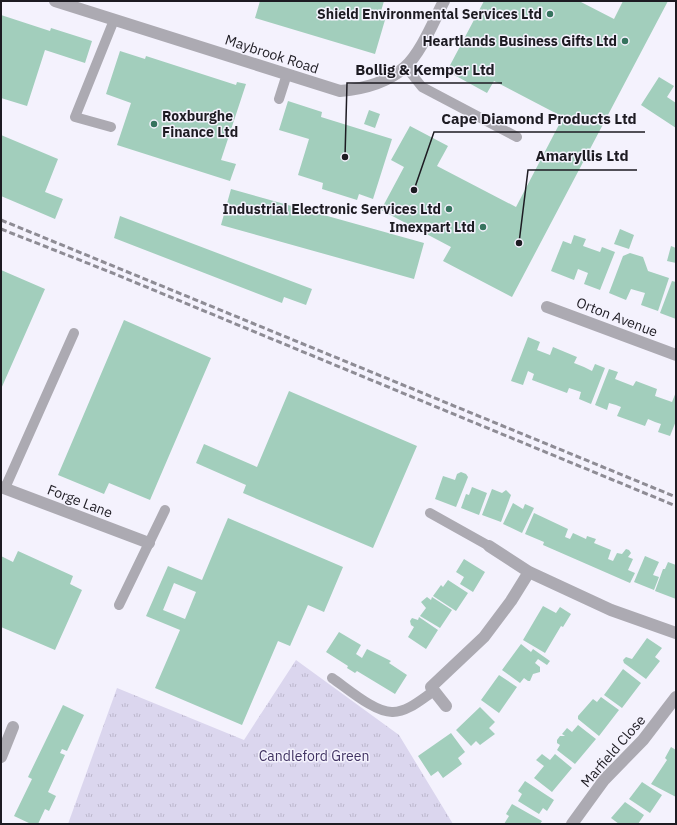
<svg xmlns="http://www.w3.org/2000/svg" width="677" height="825" font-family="'IBM Plex Sans',sans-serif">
  <defs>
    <pattern id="park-tufts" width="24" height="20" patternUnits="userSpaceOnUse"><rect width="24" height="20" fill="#dbd6ee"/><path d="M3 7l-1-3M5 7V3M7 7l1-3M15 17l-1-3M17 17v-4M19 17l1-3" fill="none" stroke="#bcb7cc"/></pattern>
  </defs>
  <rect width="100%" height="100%" fill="#f4f2fd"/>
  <!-- park -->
  <path fill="url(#park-tufts)" d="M296,660L399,735L453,824H68L117,688L244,740Z"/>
  <!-- building -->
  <path fill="#a2cebc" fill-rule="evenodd" d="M260,1H384L379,18L385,20L375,54L255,18Z
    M484,1H579L614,19L623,1H668L512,297L443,261L451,247L381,210L404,167L391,160L410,126L448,146L437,166L516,207L563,117L494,81L487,93L447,71Z
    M1,15L50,31L51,28L92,41L85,63L45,50L27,106L1,98Z
    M120,51L145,59L146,56L236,85L237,82L246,84L221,160L236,164L230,181L117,145L131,103L106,94Z
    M659,77L674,86L667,97L676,103V128L641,105Z
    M288,101L322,112L321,117L392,139L373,199L359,194L357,200L322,189L323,183L298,175L309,139L279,130Z
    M369,110L380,114L375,128L364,124Z
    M1,135L58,159L45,192L63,199L55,219L1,196Z
    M231,189L424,243L414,279L221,225Z
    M120,216L312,289L306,305L284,297L282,303L114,238Z
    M620,229L634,235L629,249L614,244Z
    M574,235L586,239L583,246L600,252L602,247L615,252L600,290L584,284L588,273L578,269L574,280L551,271L563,241L571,244Z
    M671,246L676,248V263L667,261Z
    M630,253L643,257L648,271L669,278L658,311L641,305L645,293L631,289L626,300L609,293L623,256Z
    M1,270L45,289L1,389Z
    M672,281L676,282V319L660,313Z
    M124,320L211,358L150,500L109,483L104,494L58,475Z
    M528,337L540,342L537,350L550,355L553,347L577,357L574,363L584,367L592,371L595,364L605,368L591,404L579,399L581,392L569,388L567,393L532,380L534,374L528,371L523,385L511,381Z
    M609,369L618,372L615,379L633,386L636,381L657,389L655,396L672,402L676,392V421L670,436L658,432L661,424L655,422L648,419L645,426L617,416L621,407L616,405L609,403L607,410L595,405Z
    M289,391L417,446L373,548L243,493L246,485L196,463L204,444L257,467Z
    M461,472L466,474L468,477L456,507L435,499L443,476L455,480L457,474Z
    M472,487L487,493L479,515L461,508L466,494L469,495Z
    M492,489L502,493L506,490L511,495L501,522L482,515Z
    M513,503L523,509L525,504L534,508L522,533L503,524Z
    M534,513L568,529L565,537L570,539L573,533L586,539L587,536L596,539L594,543L611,550L608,559L613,561L617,553L622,554L626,549L629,550L631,553L628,557L633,559L628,570L635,573L630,583L543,545L544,542L525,534Z
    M228,518L343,567L324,612L308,605L290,646L278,641L242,725L155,688L180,630L146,616L168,566L202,580ZM174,583L196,592L185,619L163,610Z
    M18,551L73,576L70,584L82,590L55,650L1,627V556L13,562Z
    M645,556L659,562L653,575L659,577L654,590L634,582Z
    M464,559L485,572L473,592L460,584L464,577L456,572Z
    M668,562L676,565L675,583L676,584V599L655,591L663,569H665Z
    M448,580L468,593L456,611L433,596L441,585L443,587Z
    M427,597L431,600L432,597L452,610L440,628L420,616L426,608L421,602Z
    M543,606L556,613L560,607L571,614L563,627L561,626L545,653L523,640Z
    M419,617L438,630L426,649L408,637L414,627L411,625L410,621L412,618L418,620Z
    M339,632L361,645L356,654L362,658L367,649L391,661L389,663L407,675L395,694L357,671L355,673L347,668L348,666L326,652Z
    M647,638L662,648L655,657L660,661L646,679L624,663L623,660L626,657L632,659Z
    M521,644L531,652L533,649L550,661L547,665L538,659L535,663L540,667V672L533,674L530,681H528L524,678L520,683L502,670Z
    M623,669L641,683L622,708L604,695Z
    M499,675L517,687L499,713L481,700Z
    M601,697L619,710L599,736L578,719V716L593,699L597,702Z
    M63,705L84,715L67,751L62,749L60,753L65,755L48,792L56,796L49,811L45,809L38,824H31L14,816L32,779L28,777Z
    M480,707L495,722L489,728L495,734L480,745L476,741L471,746L456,730Z
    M578,725L596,739L575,764L557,750L560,745L557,743V740L560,736H565L562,734L567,728L572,732Z
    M451,733L465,752L458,758L462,764L443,778L438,771L431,776L418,756Z
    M671,747L676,750V797L651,784L667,760L665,758Z
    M542,754L550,760L555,754L572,768L552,792L534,778L544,766L536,760Z
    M525,781L554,800L547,811L543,808L539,814L518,801L522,794L518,791Z
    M642,782L662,795L650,813L629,799Z
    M625,802L644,815L638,824H619L611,818Z
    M512,804L542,821L540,824H504L509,816L506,814Z"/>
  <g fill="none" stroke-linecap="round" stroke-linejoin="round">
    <!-- service -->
    <path stroke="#acaab2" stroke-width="10" d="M406,67L422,87L517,137
      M279,99L287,74
      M111,127L75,117L114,20
      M5,488L74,333
      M430,513L489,546
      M119,605L165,510
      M332,678C347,688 375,713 393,712C408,712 423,698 434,691"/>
    <!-- minor -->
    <path stroke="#acaab2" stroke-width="12" d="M55,1L340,91C363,89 387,83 405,67C421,53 434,20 444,1
      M547,307L676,355
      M1,487L149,543
      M489,546L529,572L611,610L676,633
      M446,706L431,687L484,637L511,601L529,572
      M1,757L13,727
      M572,824L604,780L643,740L676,697"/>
    <!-- rail -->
    <path stroke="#8e8c95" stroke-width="3" stroke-dasharray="6 3" stroke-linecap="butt" d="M1,220L676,497
      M1,229L110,272L676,506"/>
  </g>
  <!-- markers -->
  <g fill="#36735e" stroke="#f4f2fd" stroke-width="1.5">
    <circle cx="550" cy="14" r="4"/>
    <circle cx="625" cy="41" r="4"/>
    <circle cx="154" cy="124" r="4"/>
    <circle cx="449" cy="209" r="4"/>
    <circle cx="483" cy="227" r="4"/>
  </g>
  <g text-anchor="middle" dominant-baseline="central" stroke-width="3" stroke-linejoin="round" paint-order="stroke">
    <!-- poi labels -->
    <g font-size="14" font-weight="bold" fill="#1d1b22" stroke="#f4f2fd" text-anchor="end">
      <text x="542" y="14">Shield Environmental Services Ltd</text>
      <text x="617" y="41">Heartlands Business Gifts Ltd</text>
      <text x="162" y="116" text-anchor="start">Roxburghe<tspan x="162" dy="16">Finance Ltd</tspan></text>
      <text x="441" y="209">Industrial Electronic Services Ltd</text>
      <text x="475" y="227">Imexpart Ltd</text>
    </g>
    <!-- street labels -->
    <g font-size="14" fill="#1d1b22" stroke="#f4f2fd">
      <text transform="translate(272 54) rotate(18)">Maybrook Road</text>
      <text transform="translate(617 317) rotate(21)">Orton Avenue</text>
      <text transform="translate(80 501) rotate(21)">Forge Lane</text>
      <text transform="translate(613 751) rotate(-49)">Marfield Close</text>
    </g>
    <!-- park labels -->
    <g font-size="14" fill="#413363" stroke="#f4f2fd">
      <text x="314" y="756">Candleford Green</text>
    </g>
  </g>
  <!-- callouts -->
  <path fill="none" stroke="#1d1b22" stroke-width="1.5" d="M345 157L347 83H502M414 190L434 132H645M519 243L528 170H637"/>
  <g fill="#1d1b22" stroke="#f4f2fd" stroke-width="1.5">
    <circle cx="345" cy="157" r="4"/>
    <circle cx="414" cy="190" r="4"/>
    <circle cx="519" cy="243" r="4"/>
  </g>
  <g font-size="15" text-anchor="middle" font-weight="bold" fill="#1d1b22" stroke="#f4f2fd" stroke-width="3" stroke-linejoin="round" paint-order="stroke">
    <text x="425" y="75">Bollig &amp; Kemper Ltd</text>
    <text x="539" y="124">Cape Diamond Products Ltd</text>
    <text x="582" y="161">Amaryllis Ltd</text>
  </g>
  <!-- border -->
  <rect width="677" height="825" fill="none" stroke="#1d1b22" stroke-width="4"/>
</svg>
